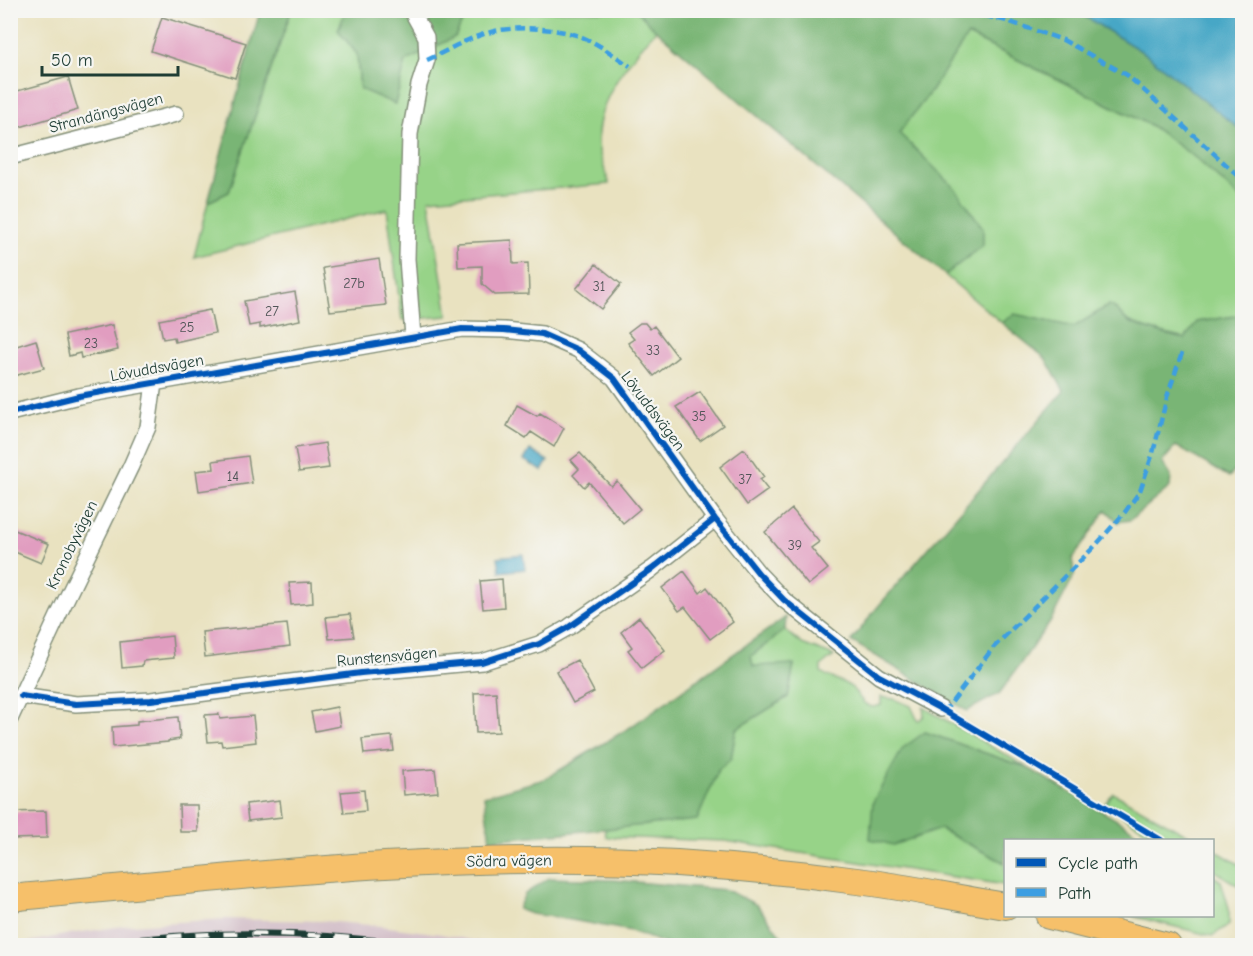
<svg xmlns="http://www.w3.org/2000/svg" width="1253" height="956" font-family="'Comic Neue',sans-serif">
  <rect width="100%" height="100%" fill="#f6f6f2"/>
  <filter id="ink" filterUnits="userSpaceOnUse"><feTurbulence type="fractalNoise" baseFrequency=".0167" numOctaves="2"/><feDisplacementMap in="SourceGraphic" scale="12" xChannelSelector="R" yChannelSelector="G"/><feConvolveMatrix kernelMatrix="1 2 1 2 8 2 1 2 1" color-interpolation-filters="sRGB"/></filter>
  <filter id="wash" filterUnits="userSpaceOnUse"><feTurbulence type="fractalNoise" baseFrequency=".008" numOctaves="4" result="noise"/><feDisplacementMap in="SourceGraphic" scale="24" xChannelSelector="R" yChannelSelector="G"/><feGaussianBlur stdDeviation="1.35" result="paint"/><feColorMatrix in="noise" values="0 0 0 0 0 0 0 0 0 0 0 0 0 0 0 0 0 1.4 0 .05"/><feComposite in="paint" operator="in"/></filter>
  <g filter="url(#wash)">
    <rect width="100%" height="100%" fill="#e9e2c0"/>
    <!-- industrial -->
    <path fill="#d2bdc7" d="M225,919L324,921L381,926L441,934L496,945H12L75,933L130,925Z"/>
    <!-- green -->
    <path fill="#97d388" stroke="#5b885e" stroke-width="1.5" d="M291,11H346L338,30L357,54L360,89L395,104L406,61L455,37L467,11H637L656,30C629,60 595,101 598,144C599,157 606,171 609,184L429,199L448,316L402,320L387,209L194,257L208,202L229,192Z
      M967,35L1150,125L1197,159L1242,200V315L1197,322L1185,339C1167,335 1148,330 1130,322C1121,318 1122,310 1109,305L1074,327L1014,314L1002,323L945,275L983,245L898,133L931,91Z
      M785,630L802,644L834,656L821,666V672C831,679 841,680 851,687C857,692 860,701 867,705C872,708 875,707 881,705V697L894,699L911,706L918,721L924,716L923,707L1028,768L925,732L912,839L939,829L1005,863V885L725,841L606,837L605,829L697,819L719,769L731,759L736,729L788,697L794,665L753,666L751,656Z
      M1113,793L1197,840H1163L1104,805Z
      M1213,849L1242,866V888L1213,870Z
      M1213,876L1221,881L1229,908V925L1212,936L1132,916H1212Z"/>
    <!-- forest -->
    <path fill="#79b574" stroke="#4c7954" stroke-width="1.5" d="M260,11H291L229,192L208,202Z
      M346,11H467L455,37L406,61L395,104L360,89L357,54L338,30Z
      M637,11H1076L1146,54L1242,131V200L1197,159L1150,125L968,35L931,91L899,133L955,188L983,228V245L945,275L656,30Z
      M1109,305C1122,310 1120,318 1130,322C1147,330 1167,335 1185,339L1197,322L1242,315V463L1229,477L1176,446L1162,462L1171,476L1170,487L1130,520L1118,522L1106,510L1072,560L1075,574L1051,620L1000,693L967,711L851,641L876,609L1064,391L1045,358L1002,323L1014,314L1074,327Z
      M786,617L785,630L751,656L753,666L794,664L788,697L736,729L731,759L719,769L697,820L490,840L484,796L545,779L629,728Z
      M925,732L1028,768L1129,827L1146,840H1006L1005,863L940,829L893,845L870,839L873,802L903,748Z
      M549,878L613,880L727,890L757,905L788,945H669L631,931L555,917L531,914L518,909L525,894Z"/>
    <!-- water -->
    <path fill="#47a7c6" stroke="#33727d" stroke-width="1.5" d="M1076,11H1242V131L1146,54Z
      M530,450L548,461L542,471L524,460Z
      M523,554L525,569L500,572L498,557Z"/>
    <g id="blocks">
      <!-- building -->
      <path fill="#e19dc0" d="M162,17L246,43L235,78L151,51Z
        M68,77L78,110L10,130V93Z
        M512,240L513,264L528,263L529,294L495,295L482,284V266L458,267L457,243Z
        M379,259L386,305L330,311L323,268Z
        M596,264L621,284L601,309L576,289Z
        M295,292L300,320L260,328V324L249,326L244,301Z
        M210,310L215,333L175,342L174,337L163,339L159,320Z
        M640,323H645L650,329L654,326L678,357L654,376L628,343L634,339L628,332Z
        M112,325L118,350L81,358L80,353L69,356L65,335Z
        M36,340L44,368L10,377V348Z
        M700,392L723,425L700,441L676,407Z
        M517,405L537,416L540,413L564,428L554,447L531,432L526,438L507,426Z
        M325,443L329,468L299,472L295,448Z
        M744,449L764,477L760,480L768,490L747,505L720,467Z
        M580,453L611,486L617,481L640,509L623,523L589,482L584,487L573,475L579,469L571,460Z
        M248,456L252,483L199,491L196,471L214,469L213,461Z
        M792,509L819,542L811,548L828,569L808,585L765,532Z
        M10,528L49,544L41,563L10,550Z
        M684,571L700,593L707,587L733,622L710,639L685,607L679,611L662,588Z
        M502,579L504,607L483,609L480,581Z
        M312,582L313,603L291,605L289,583Z
        M350,614L354,637L329,639L326,617Z
        M639,617L665,650L642,668L628,650L632,647L621,632Z
        M287,624L290,646L205,657L202,632Z
        M172,636L174,658L143,661L142,666L122,668L120,642Z
        M577,660L594,692L573,703L556,671Z
        M496,692L499,732L476,733L474,693Z
        M337,707L340,726L315,731L311,712Z
        M219,714L220,719L253,716L256,742L222,746L221,741L208,742L205,715Z
        M178,717L180,739L168,741V742L113,747L112,727L137,725V721Z
        M392,736L394,751L364,754L362,739Z
        M435,769L438,792L404,795L402,771Z
        M364,790L366,811L344,813L341,792Z
        M280,800L282,817L248,821L246,804Z
        M179,805H197L198,832H180Z
        M46,811L47,838L10,839V812Z"/>
    </g>
  </g>
  <g filter="url(#ink)">
    <use href="#blocks" fill-opacity="0" stroke="#84907a" stroke-width="1.5"/>
    <g fill="none" stroke-linecap="round" stroke-linejoin="round">
      <defs>
        <path id="minor" d="M411,10L426,37L427,60L419,85L410,134L407,259L413,337
          M10,157L176,114
          M10,413L79,396L462,329L504,330L542,334L578,350L614,378L715,519L759,574L784,600L879,676L941,709
          M21,696L76,704L151,700L361,673L482,662L539,644L569,627L652,569L715,519
          M10,719L59,614L131,466L148,427L154,383"/>
        <path id="trunk" d="M10,898C231,877 455,850 677,863C737,867 798,873 857,881C907,887 956,898 1006,906
          M1049,916L1168,946"/>
      </defs>
      <!-- minor casing -->
      <use href="#minor" stroke="#84907a" stroke-width="18"/>
      <!-- trunk casing -->
      <use href="#trunk" stroke="#84907a" stroke-width="28"/>
      <!-- minor -->
      <use href="#minor" stroke="#fff" stroke-width="15"/>
      <!-- trunk -->
      <use href="#trunk" stroke="#f6c06b" stroke-width="26"/>
      <defs>
        <path id="rail" d="M84,946C197,929 308,930 420,946"/>
      </defs>
      <!-- rail casing -->
      <use href="#rail" stroke="#1f3d34" stroke-width="7"/>
      <!-- rail -->
      <use href="#rail" stroke="#f6f6f2" stroke-width="4.5" stroke-dasharray="14" stroke-linecap="butt"/>
      <!-- quiet -->
      <path stroke="#3c9ee2" stroke-width="4.5" stroke-dasharray="9 4.5" stroke-linecap="butt" d="M958,10L1007,21L1063,40L1127,75L1242,179
        M427,60C449,50 471,36 495,31C519,26 560,28 582,37C599,44 615,56 630,66
        M941,709L948,707L993,648L1096,545L1125,512L1140,491L1153,453L1167,397L1183,350"/>
      <defs>
        <path id="cycleway" d="M10,413L79,396L462,329L504,330L542,334L578,350L614,378L715,519L759,574L784,600L879,676L941,709L1161,840
          M21,696L76,704L151,700L361,673L482,662L539,644L569,627L652,569L715,519"/>
      </defs>
      <!-- cycleway casing -->
      <use href="#cycleway" stroke="#f6f6f2" stroke-width="10"/>
      <!-- cycleway -->
      <use href="#cycleway" stroke="#0057b8" stroke-width="6"/>
    </g>
  </g>
  <g text-anchor="middle" dominant-baseline="central" stroke-width="4.5" stroke-linejoin="round" paint-order="stroke">
    <!-- number labels -->
    <g font-size="14" fill="#505557">
      <text x="354" y="283">27b</text>
      <text x="599" y="286">31</text>
      <text x="272" y="311">27</text>
      <text x="187" y="327">25</text>
      <text x="91" y="343">23</text>
      <text x="653" y="350">33</text>
      <text x="699" y="416">35</text>
      <text x="233" y="476">14</text>
      <text x="745" y="479">37</text>
      <text x="795" y="545">39</text>
    </g>
    <!-- street labels -->
    <g font-size="16" fill="#1f3d34" stroke="#f6f6f2">
      <text transform="translate(106 113) rotate(-15)">Strandängsvägen</text>
      <text transform="translate(157 368) rotate(-10)">Lövuddsvägen</text>
      <text transform="translate(653 411) rotate(53)">Lövuddsvägen</text>
      <text transform="translate(72 545) rotate(-64)">Kronobyvägen</text>
      <text transform="translate(387 657) rotate(-5)">Runstensvägen</text>
      <text transform="translate(509 861) rotate(-1)">Södra vägen</text>
    </g>
  </g>
  <!-- margin -->
  <rect width="1253" height="956" fill="none" stroke="#f6f6f2" stroke-width="36"/>
  <!-- legend -->
  <rect x="1004" y="839" width="210" height="78" fill="#f6f6f2" stroke="#a0aca6" stroke-width="1.5"/>
  <rect x="1016" y="858" width="30" height="9" fill="#0057b8" stroke="#a0aca6" stroke-width="1.5"/>
  <text x="1058" y="869" font-size="18" fill="#1f3d34">Cycle path</text>
  <rect x="1016" y="888" width="30" height="9" fill="#3c9ee2" stroke="#a0aca6" stroke-width="1.5"/>
  <text x="1058" y="899" font-size="18" fill="#1f3d34">Path</text>
  <!-- scale -->
  <path d="M42 66v9h136v-9" fill="none" stroke="#1f3d34" stroke-width="3"/>
  <text x="51" y="66" font-size="18" fill="#1f3d34" stroke="#f6f6f2" stroke-width="4.5" paint-order="stroke">50 m</text>
</svg>
